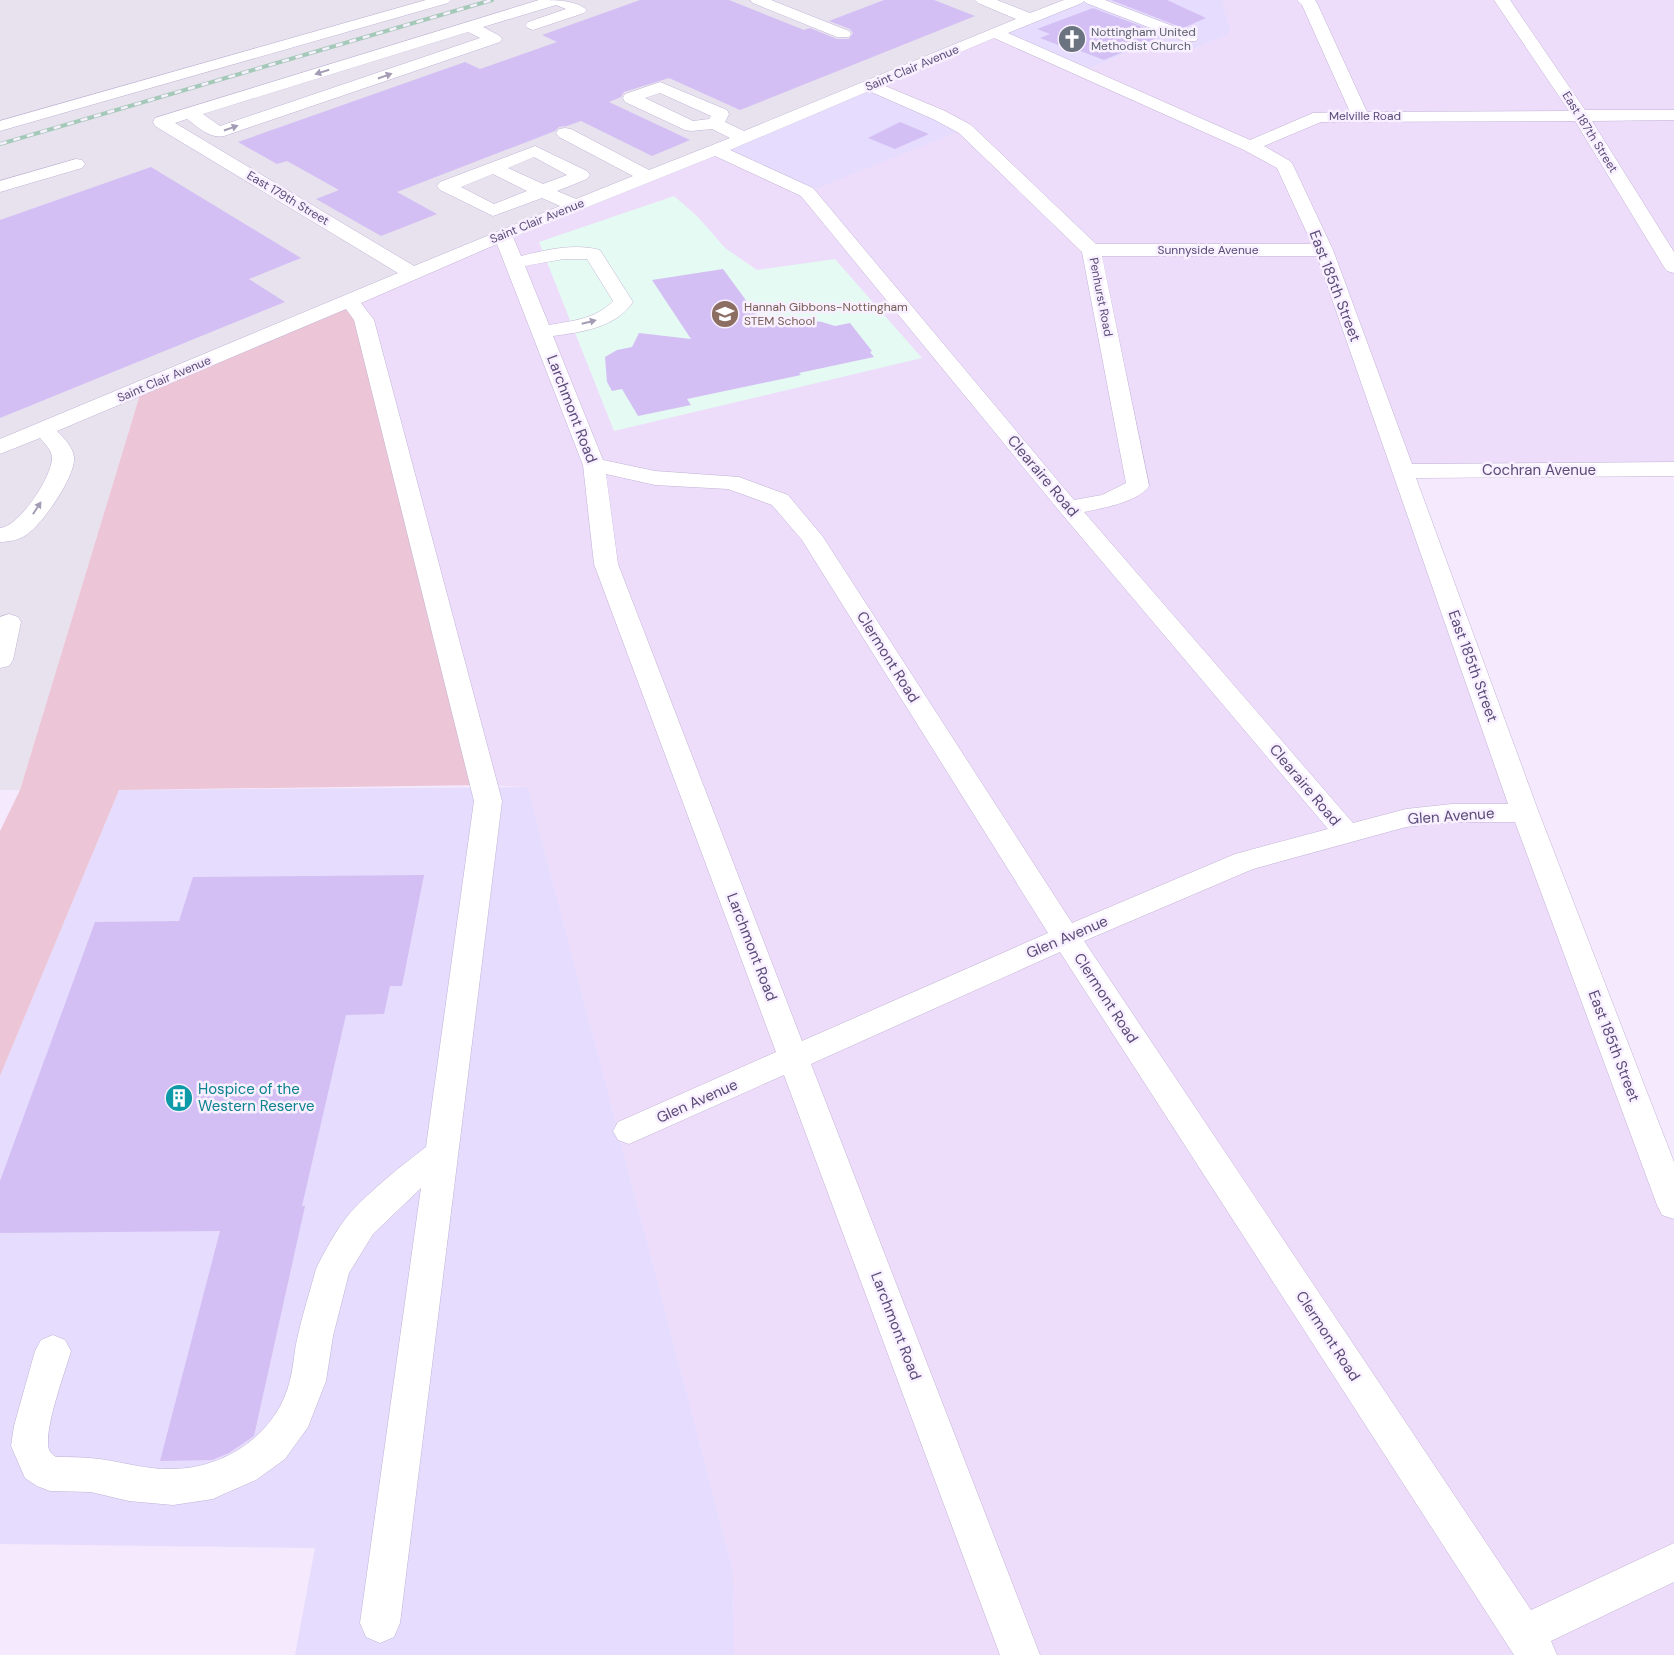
<svg xmlns="http://www.w3.org/2000/svg" width="1674" height="1655" font-family="'DM Sans',sans-serif">
  <rect width="100%" height="100%" fill="#f5e9fd"/>
  <!-- residential -->
  <path fill="#edddfa" d="M1225,0H1674V469L1404,471L1674,1205V1655H734L733,1570L528,787L484,785L350,301L995,33L1082,72L1157,40L1187,52L1231,33L1221,1Z"/>
  <!-- commercial -->
  <path fill="#e6dcfe" d="M1077,0H1225L1222,2L1231,33L1187,52L1157,40L1082,72L995,33Z
    M871,86L965,129L807,192L715,150Z
    M528,787L733,1570L734,1655H295L315,1548L0,1544V1076L119,790Z"/>
  <!-- industrial -->
  <path fill="#e7e2ee" d="M0,0H1077L142,388L20,790H0Z"/>
  <!-- education -->
  <path fill="#e5faf2" d="M674,196L698,217L725,248L757,270L835,259L922,358L614,431L539,242Z"/>
  <!-- green -->
  <path fill="#ecc6d6" d="M350,301L484,785L119,790L0,1076V831L20,790L142,388Z"/>
  <!-- building -->
  <path fill="#d3bff4" d="M640,0H729L804,30L810,28L837,39H849L853,33L850,29L829,21L884,0H934L975,16L740,110L669,78L624,92L621,97L609,102L690,140L652,156L581,121L567,126L559,127L555,131L397,192L437,214L381,236L316,199L339,190L287,161L277,164L238,142L465,62L480,69L557,42L542,35Z
    M1111,0H1167L1206,18L1183,28Z
    M1093,8L1164,35L1104,60L1078,50L1074,51L1040,38L1050,34L1037,29Z
    M900,122L929,134L895,149L868,138Z
    M151,167L301,258L249,279L285,302L0,418V220Z
    M723,269L762,322L793,318L822,322L835,326L850,323L872,351L870,352L874,357L799,373L801,375L687,399L691,405L638,416L622,389L612,391L607,382L605,357L617,350L632,347L639,333L691,339L652,280Z
    M424,875L402,986H390L384,1014L346,1015L302,1206H305L254,1436L229,1453L212,1460L160,1461L220,1231L0,1233V1181L95,922L179,921L193,877Z"/>
  <g fill="none" stroke-linecap="round" stroke-linejoin="round">
    <defs>
      <path id="minor" d="M426,0H451L448,3L0,131V121Z
        M539,0C554,0 576,0 587,10L584,13L533,30L528,28L525,25L528,22L566,9L556,5L483,27L500,36L502,39L500,42L224,136C210,139 198,127 187,119L175,123L414,266L560,206L542,198L493,216L440,190L437,186L440,182L535,146L587,171L590,175L587,179L557,191L576,199L633,176L559,137L556,133L559,129L565,128L571,129L649,170L730,138L712,129L691,131L685,130L625,102L623,98L625,94L660,82L727,110L729,114L725,122L744,131L1016,19L978,3L975,0H997L1030,13L1064,0H1105L1196,35L1198,38L1196,41H1184L1086,3L1084,1L1082,3L1008,33L1250,140L1313,113L1350,112L1302,5L1297,0H1315L1317,3L1367,112L1569,111L1494,0H1510L1585,110H1674V120L1592,121L1674,252V273L1667,271L1664,267L1575,121L1321,122L1264,146L1290,161L1293,165L1333,250L1412,464L1674,462V476L1416,478L1539,813L1674,1162V1219L1662,1215L1657,1205L1515,822H1452L1406,827L1253,869L1084,941L1531,1610L1674,1543V1582L1551,1641L1557,1655H1514L1060,952L811,1064L1040,1655H1000L784,1075L629,1144L618,1140L613,1131L618,1122L776,1052L594,564L583,465L497,244L361,303L374,320L502,801L400,1623L394,1637L380,1643L366,1637L360,1623L421,1188L373,1234L349,1273L333,1336L326,1381L308,1427L285,1459L256,1480L226,1493L213,1499L173,1505L129,1501L91,1492L50,1491L37,1486L25,1478L11,1446L14,1426L35,1351L41,1340L53,1335L65,1340L71,1351C64,1375 47,1420 48,1444C48,1450 51,1454 56,1457C67,1457 78,1457 90,1458C117,1460 144,1470 172,1469C225,1469 278,1433 290,1380C294,1365 294,1350 298,1335C303,1313 310,1291 316,1269C324,1252 338,1227 350,1213C373,1188 400,1167 426,1147L474,801L354,320L346,309L57,431C63,437 73,447 74,457C76,476 42,525 26,535C19,540 8,542 0,542V528C19,527 52,477 52,458C52,450 45,444 40,438L0,454V439L398,273L155,126L153,122L155,118ZM468,32L480,38L220,126L203,114ZM994,38L1244,150L1277,168L1312,244H1096L971,125L945,111L883,85ZM869,91L933,119L959,133L1082,252L1126,483L1102,495L1074,500L813,188L730,150ZM660,93L711,116L709,119L693,121L645,98ZM715,156L801,196L1061,513L1328,829L1235,854L1072,923L823,537L788,495L739,477L655,471L603,460L553,336C582,332 615,328 633,302L600,250C573,243 547,250 521,256L513,237ZM534,157L567,175L543,184L508,168ZM493,174L527,191L494,204L461,187ZM1102,256H1317L1508,804H1452L1406,809L1353,823L1084,512C1103,508 1138,502 1149,486ZM564,259H587L613,301C596,319 572,321 549,325L525,266ZM606,474L655,485L728,489L772,505L802,540L1048,933L802,1041L618,564Z
        M750,0H771L849,31L851,34L849,37H837L753,3Z
        M76,159L82,160L85,164L82,168L0,192V181Z
        M9,614L18,617L21,622L13,660L9,666L0,668V617Z"/>
    </defs>
    <!-- minor casing -->
    <use href="#minor" stroke="#c1b3d5" stroke-width="1"/>
    <!-- minor -->
    <use href="#minor" fill="#fff" fill-rule="evenodd"/>
    <defs>
      <path id="rail" d="M0,144L492,0"/>
    </defs>
    <!-- rail casing -->
    <use href="#rail" stroke="#a5c9b8" stroke-width="4"/>
    <!-- rail -->
    <use href="#rail" stroke="#f9f0ff" stroke-width="2.5" stroke-dasharray="7" stroke-linecap="butt"/>
  </g>
  <!-- one-way arrows -->
  <defs><path id="oneway-solid" d="M-6-.8H1V-3.2L6.5 0L1 3.2V.8H-6Z" transform="scale(1.25)"/></defs>
  <g fill="#a49cb5">
    <use href="#oneway-solid" transform="translate(322 72) rotate(163)"/>
    <use href="#oneway-solid" transform="translate(385 76) rotate(-19)"/>
    <use href="#oneway-solid" transform="translate(231 128) rotate(-19)"/>
    <use href="#oneway-solid" transform="translate(589 322) rotate(-14)"/>
    <use href="#oneway-solid" transform="translate(37 508) rotate(-57)"/>
  </g>
  <!-- icons -->
  <defs>
    <symbol id="church-disc" viewBox="-11 -11 22 22"><circle r="9.5" fill="#6b7280" stroke="#f9f0ff"/><path d="M-1.2-6h2.4v3.5h3.3v2.4h-3.3V6h-2.4V-.1h-3.3v-2.4h3.3Z" fill="#fff"/></symbol>
    <symbol id="school-disc" viewBox="-11 -11 22 22"><circle r="9.5" fill="#8d6e63" stroke="#f9f0ff"/><path d="M0-5L7-2L0 1L-7-2ZM-4 1L0 2.5L4 1V4Q0 6-4 4Z" fill="#fff"/></symbol>
    <symbol id="building-disc" viewBox="-11 -11 22 22"><circle r="9.5" fill="#0f9aa8" stroke="#f9f0ff"/><path d="M-4-6H4V6H1V3H-1V6H-4ZM-2.5-4.3h1.7v1.8h-1.7ZM.8-4.3h1.7v1.8H.8ZM-2.5-1h1.7V.8h-1.7ZM.8-1h1.7V.8H.8Z" fill="#fff"/></symbol>
  </defs>
  <g fill-rule="evenodd">
    <use href="#church-disc" x="1056" y="23" width="32" height="32"/>
    <use href="#school-disc" x="709" y="298" width="32" height="32"/>
    <use href="#building-disc" x="163" y="1082" width="32" height="32"/>
  </g>
  <g text-anchor="middle" dominant-baseline="central" stroke-width="5" stroke-linejoin="round" paint-order="stroke">
    <!-- far-worship labels -->
    <g font-size="12" fill="#5b616d" stroke="#f9f0ff" text-anchor="start">
      <text x="1091" y="32">Nottingham United<tspan x="1091" dy="14">Methodist Church</tspan></text>
    </g>
    <!-- far-street labels -->
    <g font-size="12" fill="#5a4b79" stroke="#f9f0ff">
      <text transform="translate(912 68) rotate(-23)">Saint Clair Avenue</text>
      <text x="1365" y="116">Melville Road</text>
      <text transform="translate(1590 132) rotate(58)">East 187th Street</text>
      <text transform="translate(288 198) rotate(31)">East 179th Street</text>
      <text transform="translate(537 221) rotate(-22)">Saint Clair Avenue</text>
      <text x="1208" y="250">Sunnyside Avenue</text>
      <text transform="translate(1101 297) rotate(79)">Penhurst Road</text>
      <text transform="translate(164 379) rotate(-23)">Saint Clair Avenue</text>
    </g>
    <!-- far-education labels -->
    <g font-size="12" fill="#785e54" stroke="#f9f0ff" text-anchor="start">
      <text x="744" y="307">Hannah Gibbons-Nottingham<tspan x="744" dy="14">STEM School</tspan></text>
    </g>
    <!-- street labels -->
    <g font-size="15" fill="#5a4b79" stroke="#f9f0ff">
      <text transform="translate(1335 286) rotate(69)">East 185th Street</text>
      <text transform="translate(572 409) rotate(69)">Larchmont Road</text>
      <text x="1539" y="470">Cochran Avenue</text>
      <text transform="translate(1043 476) rotate(50)">Clearaire Road</text>
      <text transform="translate(888 657) rotate(58)">Clermont Road</text>
      <text transform="translate(1473 666) rotate(70)">East 185th Street</text>
      <text transform="translate(1305 785) rotate(50)">Clearaire Road</text>
      <text transform="translate(1451 816) rotate(-4)">Glen Avenue</text>
      <text transform="translate(1067 937) rotate(-23)">Glen Avenue</text>
      <text transform="translate(752 947) rotate(69)">Larchmont Road</text>
      <text transform="translate(1106 998) rotate(57)">Clermont Road</text>
      <text transform="translate(1614 1046) rotate(69)">East 185th Street</text>
      <text transform="translate(697 1101) rotate(-24)">Glen Avenue</text>
      <text transform="translate(896 1326) rotate(69)">Larchmont Road</text>
      <text transform="translate(1328 1336) rotate(57)">Clermont Road</text>
    </g>
    <!-- culture labels -->
    <g font-size="15" fill="#0d838f" stroke="#f9f0ff" text-anchor="start">
      <text x="198" y="1089">Hospice of the<tspan x="198" dy="17">Western Reserve</tspan></text>
    </g>
  </g>
</svg>
